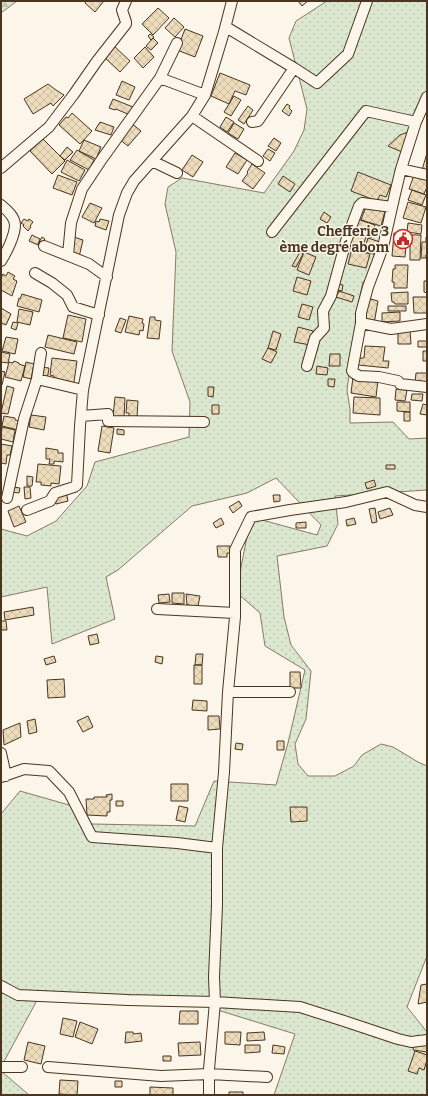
<svg xmlns="http://www.w3.org/2000/svg" width="428" height="1096" font-family="Bitter,serif">
  <defs>
    <pattern id="grass-dots" width="8" height="8" patternUnits="userSpaceOnUse"><rect width="8" height="8" fill="#dce7d0"/><path d="M2 2h.1M6 6h.1" fill="none" stroke="#bec7b2" stroke-width="1.8" stroke-linecap="round"/></pattern>
    <pattern id="forest-firs" width="22" height="20" patternUnits="userSpaceOnUse"><rect width="22" height="20" fill="#dce7d0"/><path d="M5 1l3.5 6h-7zM16 11l3.5 6h-7z" fill="#bec7b2"/></pattern>
    <pattern id="building-cross-hatch" width="8" height="8" patternUnits="userSpaceOnUse"><rect width="8" height="8" fill="#ecdcbc"/><path d="M0 0l8 8M0 8l8-8" fill="none" stroke="#ccbda1"/></pattern>
  </defs>
  <rect width="100%" height="100%" fill="#fbf6e9"/>
  <!-- grass -->
  <path fill="url(#grass-dots)" stroke="#887966" d="M327,1H427V94L375,272L363,282L359,300L347,390L350,409V423L393,422L409,439L427,438V490L335,496L338,524L327,546L277,556L284,617L291,645L311,671L306,719L295,744L298,764L308,776H335L354,766L362,755L381,744L393,747L418,762L427,766V956L407,1007L427,1032V1095H274L295,1034L179,998L42,991L1,1067V814L20,791L76,807L92,824L195,826L214,781L276,785L288,743L305,670L265,646L260,613L236,592L251,517L317,535L321,525L276,478L247,493L192,506L118,570L106,577L115,619L52,644L47,587L1,597V529L27,536L56,521L87,486L95,462L189,437L190,402L172,351L176,252L165,204L168,187L182,178L264,193L294,151L304,130L307,109L289,38L296,21Z
    M1,1071L29,1095H1Z"/>
  <!-- forest -->
  <path fill="url(#forest-firs)" stroke="#887966" d="M1,1H17L1,13Z"/>
  <!-- building -->
  <path fill="url(#building-cross-hatch)" stroke="#4a3520" d="M86,1H104L95,12L85,3Z
    M298,1H308L302,6Z
    M158,8L169,18L153,35L142,24Z
    M174,18L184,27L175,37L165,28Z
    M185,29L203,36L195,57L177,50Z
    M150,34L154,37L151,40L148,36Z
    M153,38L158,43L151,50L146,46Z
    M114,46L130,61L120,72L104,57Z
    M145,47L154,57L143,68L134,58Z
    M220,73L250,85L246,95L235,91L229,104L211,96Z
    M122,81L135,87L129,100L116,95Z
    M48,84L56,90L64,95L53,106L51,103L33,114L24,99Z
    M234,96L241,100L231,116L224,112Z
    M113,99L133,107L130,115L116,109L115,110L109,108Z
    M287,104L290,106L289,108L292,111L289,116L282,111Z
    M248,106L253,110L244,124L238,120Z
    M72,113L92,131L80,144L59,125L66,117L68,118Z
    M226,117L234,122L227,132L220,127Z
    M100,122L114,127L111,135L95,130Z
    M131,123L141,131L128,146L119,139Z
    M234,123L244,129L238,139L228,133Z
    M408,132L402,152L388,146L400,135Z
    M274,138L281,143L276,151L268,146Z
    M43,139L65,161L52,174L30,151Z
    M84,140L101,147L96,159L79,151Z
    M67,147L73,152L65,160L60,156Z
    M268,149L275,153L270,161L263,156Z
    M77,150L94,160L89,170L70,160Z
    M235,153L247,160L238,174L226,167Z
    M427,153V172L422,170Z
    M192,155L203,162L193,177L182,170Z
    M67,160L85,170L79,181L61,172Z
    M252,164L265,173L253,189L242,181L248,173L247,172Z
    M358,172L391,185L386,197L380,195L377,201L351,191Z
    M58,175L77,182L72,195L53,188Z
    M414,175L427,179V187L424,194L409,189Z
    M283,176L295,184L290,192L278,184Z
    M412,190L426,195L422,205L408,200Z
    M408,202L426,207L421,223L403,218Z
    M90,203L102,208L94,223L82,217Z
    M366,206L385,211L381,226L361,220Z
    M324,212L331,217L327,223L320,219Z
    M24,219L28,221L29,219L33,222L30,226L31,227L28,231L23,226L24,225L21,223Z
    M100,219L109,221L106,230L95,226L96,221L99,222Z
    M357,219L375,225L371,238L352,231Z
    M408,223L422,225L421,234L407,232Z
    M352,232L366,236L362,251L348,248Z
    M394,233L407,235L405,257L392,256Z
    M32,235L40,239L38,245L29,241Z
    M410,235H421L420,260H410Z
    M42,237L45,239L41,245L38,244Z
    M74,237L83,240L79,257L69,255Z
    M426,237H427V255H426V258H421L422,242H426Z
    M368,238L380,242L376,255L364,251Z
    M352,249L370,254L366,268L348,264Z
    M300,252L303,254L296,267L292,266Z
    M304,252L316,257L309,275L297,270Z
    M395,265H408L407,288H394V282H392L393,269H395Z
    M8,272L15,276L13,279L17,281L12,296L1,290V278L3,274L6,276Z
    M297,277L311,281L307,295L293,291Z
    M424,281H427V293L424,292Z
    M337,284L343,285L342,291L336,290Z
    M339,291L354,296L352,302L336,297Z
    M408,292V304H395L394,302H392L391,293Z
    M22,294L42,300L39,312L17,306L19,298L20,299Z
    M413,297H427V313H414Z
    M367,298L378,301L374,324L363,321Z
    M302,304L313,307L309,320L298,317Z
    M388,306H406V311H388Z
    M1,308L11,314L6,325L1,323Z
    M19,309L33,312L30,325L17,322Z
    M400,312V321L382,322V313Z
    M68,315L86,319L82,342L63,338Z
    M129,316L143,319L142,323L144,324L143,331L140,330L139,335L125,332Z
    M150,317H155V320L161,321L159,339L147,338Z
    M120,318L126,320L121,333L115,331Z
    M13,322L18,323L16,330L11,328Z
    M298,327L313,331L310,345L294,342Z
    M398,330H410L411,344H398Z
    M273,331L281,334L276,350L268,348Z
    M48,335L77,342L74,354L45,347Z
    M6,337L18,339L15,354L2,351Z
    M418,341H427V347H418Z
    M365,346L385,347L383,361H389L388,368L358,365V358H364Z
    M268,348L277,352L271,363L262,359Z
    M423,351H427V361H423Z
    M1,352L10,354L8,363L1,362Z
    M330,354H340V366H329Z
    M52,358L77,361L74,382L70,385L53,383L54,376L50,375Z
    M14,361L19,363V364L25,366L21,381L5,377L9,362L13,363Z
    M26,362L34,364L31,379L23,377Z
    M317,366L328,368L327,375L316,374Z
    M41,367L49,368L47,380L40,379Z
    M1,371L5,372L2,385H1Z
    M416,373H427V382H415Z
    M353,377L378,380L376,397L351,393Z
    M328,379H335L334,387L328,386Z
    M7,386L14,388L8,414L1,413Z
    M208,387H214L213,397L208,396Z
    M396,389L407,390L405,401L395,400Z
    M412,394H423L422,401L411,400Z
    M115,397L125,398L124,418L113,417Z
    M354,397L380,398V415L353,413Z
    M127,400L138,401L137,417L129,416V413H126Z
    M397,402H410V412L397,411Z
    M423,404L427,405V415L420,414Z
    M212,405H219V414H212Z
    M404,412H410V421H404Z
    M31,415L46,417L44,430L29,427Z
    M4,416L15,418V420L20,421L18,430L2,426Z
    M102,426L114,428L110,453L98,451Z
    M2,427L15,430L13,442L1,439Z
    M117,429L124,430V435L117,434Z
    M1,444L12,446L10,455H7L6,464L1,463Z
    M46,448L58,450V453H63V462L54,461V464H49L50,459H46Z
    M38,464L61,466L59,484L51,483V486L41,485V482H36Z
    M386,465H395V469H386Z
    M27,476L33,477L32,486H27Z
    M374,480L376,486L367,489L365,483Z
    M13,487L20,488L19,493L12,492Z
    M24,487H30L31,498L25,499Z
    M66,491L68,501L56,504L54,494Z
    M273,495H280V501L274,502Z
    M239,501L242,506L233,513L229,507Z
    M19,506L26,522L14,527L8,511Z
    M375,508L377,522L372,523L369,509Z
    M390,508L393,515L380,519L378,512Z
    M221,518L224,524L216,528L213,523Z
    M354,518L356,524L347,526L346,520Z
    M306,522V528H296V523Z
    M217,546H230V553H227V557H218Z
    M172,593H184V604L172,603Z
    M169,594L170,602L159,603L158,595Z
    M186,594L200,596L198,606L187,605Z
    M33,607L34,615L5,620L4,612Z
    M1,621H6L7,630H1Z
    M97,634L99,643L90,645L88,636Z
    M196,654H203L202,665H195Z
    M54,656L56,662L46,665L44,659Z
    M156,656L163,657L162,664L155,662Z
    M194,665H202V684H194Z
    M290,672H300L301,688H290Z
    M64,679L65,697L48,698L47,680Z
    M193,700L207,701V711L192,710Z
    M88,716L93,727L83,732L77,721Z
    M208,716H219L220,729L208,730Z
    M35,719L37,732L29,734L27,721Z
    M20,723L21,737L4,745L3,730Z
    M277,741H284V750H277Z
    M236,743L243,744L242,750L235,749Z
    M171,784H188V801H171Z
    M112,794V800H110V812H107V816L87,815L86,799H94V797H107L106,795Z
    M116,801H123V806H116Z
    M179,806L188,808L185,822L176,820Z
    M290,807H307V821L291,822Z
    M427,984V1002L418,1004L421,985Z
    M180,1011H198V1024H179Z
    M63,1018L77,1021L73,1037L60,1034Z
    M80,1022L98,1029L92,1044L75,1037Z
    M126,1032H133V1034L141,1033L142,1041L125,1043Z
    M225,1032H241L240,1045L225,1044Z
    M264,1032L265,1040L247,1041V1033Z
    M28,1042L45,1046L41,1064L24,1060Z
    M200,1042L201,1055L179,1056L178,1043Z
    M414,1042L427,1044V1052L413,1050Z
    M245,1045H260V1052L245,1053Z
    M273,1045L285,1047L284,1054L272,1053Z
    M415,1051L427,1055V1060L424,1070L419,1068L417,1074L408,1071Z
    M163,1056H171V1061H163Z
    M60,1080L78,1081L77,1095L59,1094Z
    M115,1081H122V1087H115Z
    M150,1087L173,1088V1095H150Z
    M229,1092H243V1095H229Z"/>
  <g fill="none" stroke-linecap="round" stroke-linejoin="round">
    <defs>
      <path id="minor" d="M226,27L294,68
        M160,78L205,95
        M427,97L416,122L401,169L395,194L383,247L368,287L361,313V323L352,371L354,373L359,376L379,377L398,381L400,384L427,387
        M192,116L258,161
        M252,122L258,121L294,68L317,83L348,54L367,1
        M152,161L177,173
        M1,168L49,127L74,94L97,61L126,24V22L122,10L126,1
        M401,169L427,175
        M1,205C7,210 15,217 15,225C15,236 6,253 1,261
        M272,232L366,111L416,122
        M44,246L89,264L107,277
        M68,255L71,223L82,189L102,159L160,78L177,43
        M35,273L52,283L67,295L73,307L99,315
        M361,323L391,329L427,324
        M307,366L315,338L324,328L323,311L331,296L346,241L359,206L362,203L392,207
        M37,379L83,390
        M81,416L108,414V421L204,422
        M7,498L24,419L37,379L41,353
        M27,510L50,501L55,493L74,487L77,485L80,426L83,390L119,215L127,193L134,181L192,116L205,95L224,32L232,1
        M157,609L235,613
        M228,692H290
        M1,753L6,776
        M1,777L24,769L49,771L69,792L92,837L177,843L217,848V905L214,977L215,1002L209,1069V1095
        M217,848L224,772L228,692L235,617V550L251,517L290,510L346,502L387,492L415,505L427,507
        M1,986L18,995L128,1000L215,1002L300,1007L344,1021L398,1039L411,1042L427,1040
        M1,1067H22
        M48,1067L161,1076L209,1074L267,1077"/>
    </defs>
    <!-- minor casing -->
    <use href="#minor" stroke="#4a3520" stroke-width="12"/>
    <!-- minor -->
    <use href="#minor" stroke="#fbf6e9" stroke-width="10"/>
  </g>
  <!-- icons -->
  <defs>
    <symbol id="civic-ring" viewBox="-11 -11 22 22"><circle r="9.5" fill="#fbf6e9" stroke="#c62828" stroke-width="1.5"/><path d="M-.6-6.5H3V-4.5H.6V-3L4-1V1h2V6H-6V1h2V-1L-.6-3ZM-1.2 2.5V6h2.4V2.5Z" fill="#c62828"/></symbol>
  </defs>
  <g fill-rule="evenodd">
    <use href="#civic-ring" x="392" y="228" width="22" height="22"/>
  </g>
  <g text-anchor="middle" dominant-baseline="central" stroke-width="3" stroke-linejoin="round" paint-order="stroke">
    <!-- poi labels -->
    <g font-size="14" font-weight="bold" fill="#4a3520" stroke="#fbf6e9" text-anchor="end">
      <text x="389" y="231">Chefferie 3<tspan x="389" dy="16">ème degré abom</tspan></text>
    </g>
  </g>
  <!-- border -->
  <rect width="428" height="1096" fill="none" stroke="#4a3520" stroke-width="4"/>
</svg>
